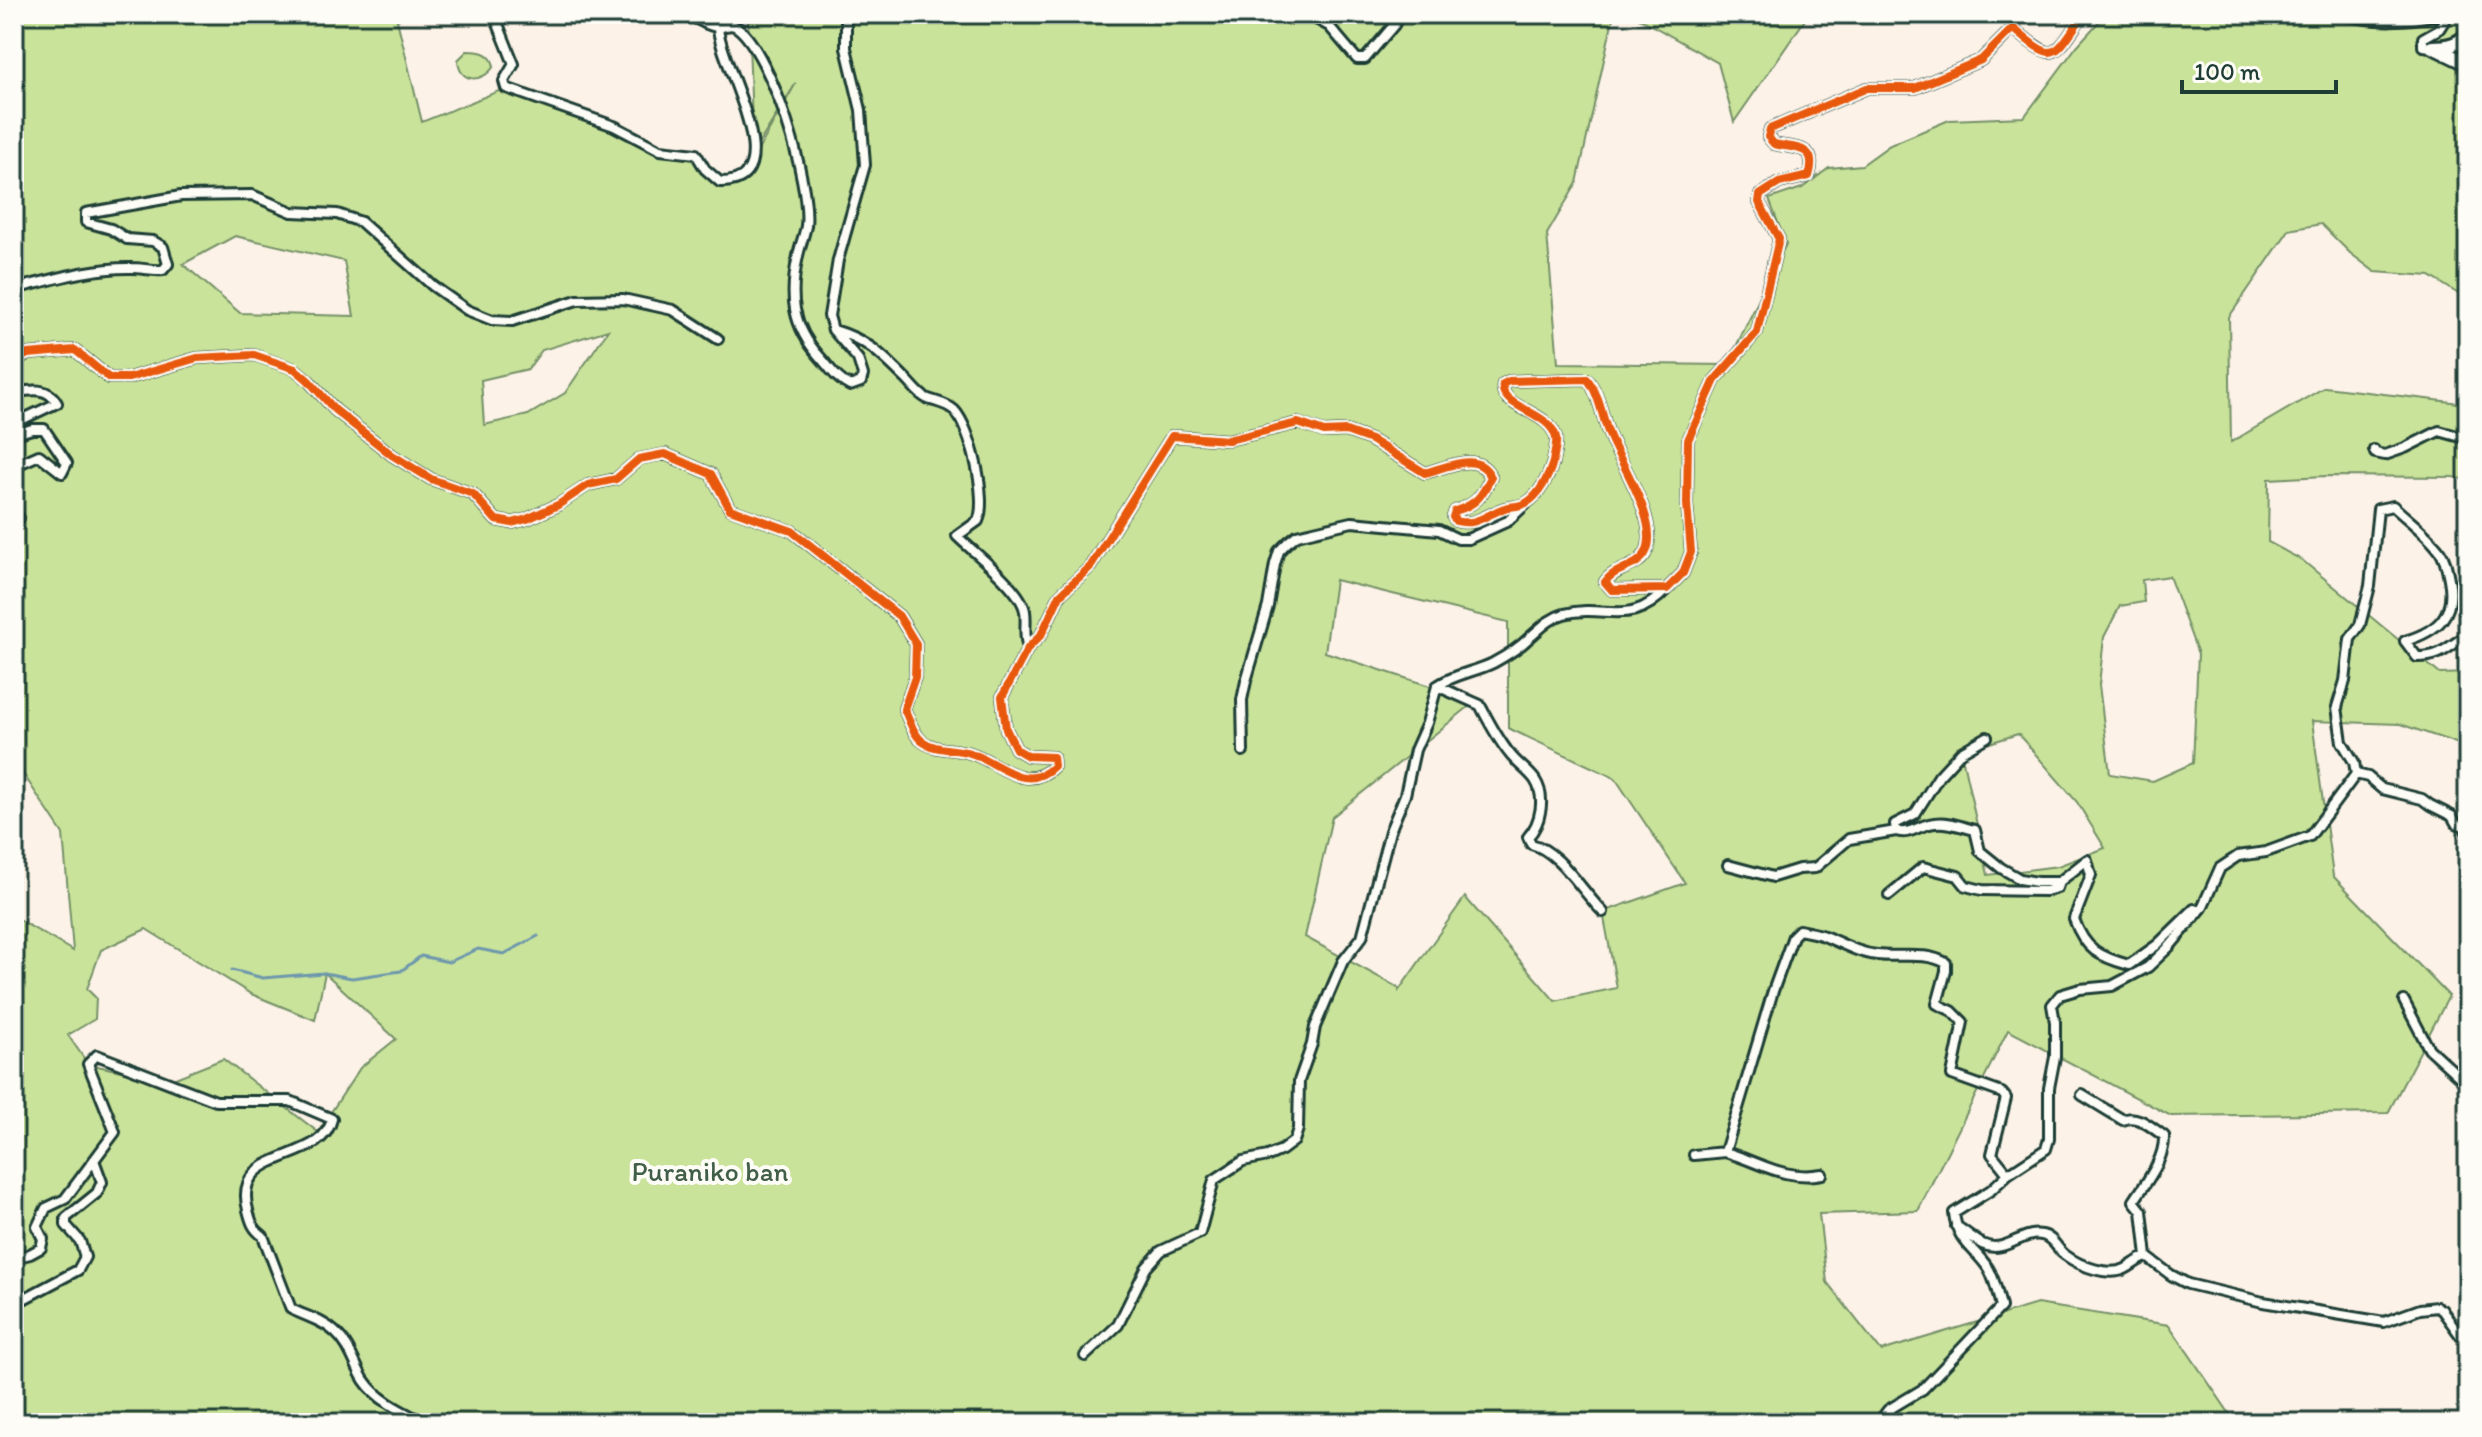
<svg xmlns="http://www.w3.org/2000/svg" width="2482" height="1437" font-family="Itim,sans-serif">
  <rect width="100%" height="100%" fill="#fcf2e7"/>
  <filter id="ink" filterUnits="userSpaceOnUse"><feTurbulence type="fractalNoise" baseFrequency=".0125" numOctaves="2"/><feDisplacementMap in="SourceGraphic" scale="16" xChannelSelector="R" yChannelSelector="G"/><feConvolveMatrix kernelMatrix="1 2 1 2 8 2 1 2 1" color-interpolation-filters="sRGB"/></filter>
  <g filter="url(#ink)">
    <!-- green -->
    <path fill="#c9e39a" stroke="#749067" stroke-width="2" fill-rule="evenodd" d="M14,14H409L397,20L422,122L506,88L574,110L660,150L696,154L720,182L743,177L796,83L753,153L748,14H1614L1577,183L1547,234L1558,363L1727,365L1786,244L1769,199L1802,188L1829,168L1862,165L1890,145L1949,120L2024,117L2077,46L2105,15L2468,14V300L2430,276L2375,272L2350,253L2321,224L2289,230L2229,317L2231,442L2325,387L2468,404V480L2453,477L2326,476L2269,479L2268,542L2302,560L2440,674L2468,673V747L2400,724L2312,721L2333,876L2449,996L2388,1113L2171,1116L2008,1030L1918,1211L1819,1214L1827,1282L1881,1351L2037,1304L2169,1325L2236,1423H14V917L73,951L63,834L14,760ZM235,236L344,261L354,316L240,313L183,264ZM608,330L565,393L528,415L484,425L481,380L528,369L542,350ZM2169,576L2198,654L2193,763L2153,781L2110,774L2099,685L2104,637L2120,606L2144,602L2142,580ZM1335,580L1508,622V728L1615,778L1685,883L1603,912L1617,988L1555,1001L1465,897L1399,990V988L1305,937L1332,817L1476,701L1325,652ZM2018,734L2077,802L2105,848L2058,866L1988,875L1961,752ZM146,929L251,994L315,1020L325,973L396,1039L360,1068L318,1132L223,1059L168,1081L88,1064L68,1035L95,1019L96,998L87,989L101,950Z
      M1632,14H1809L1734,122L1718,63Z
      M467,51C479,51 491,52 494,66C483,83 459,84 458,60Z"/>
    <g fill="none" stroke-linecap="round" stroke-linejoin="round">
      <!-- stream -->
      <path stroke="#6d97ad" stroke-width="3" d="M232,970L263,978L324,973L352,978L401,971L421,956L449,962L478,949L504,954L538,936"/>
      <defs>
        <path id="street" d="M494,14L514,64L504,81L506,88L614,126L660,150L696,154L705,169L720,182C795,183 718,62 718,27
          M687,14C696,18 711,28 721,27C728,26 731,23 738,28C772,55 811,183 806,226C804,236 800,246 798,256C789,296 792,326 820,357C830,368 837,380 850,386L861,382L863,375L858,359L833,330L829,316L838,260L865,165L861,110L846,48V14
          M1307,14L1329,26L1357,59H1365L1394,25L1400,14
          M2012,14L2013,28
          M2343,14C2373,23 2409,22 2439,14
          M2432,47L2423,46V38L2439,29L2446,18L2439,14
          M14,289C51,280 93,267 132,268C142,268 152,271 163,270L168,264L163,247L153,241L127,239L111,229L86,222V213L181,196L252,195L292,212L337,214L361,222L433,286L467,310L492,320L512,321L577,300L623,299L673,310L718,339
          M834,330C867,340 880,353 904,377C911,383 918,394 926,398C935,402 946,403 954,410C971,427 988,500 978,521L957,536C974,553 1021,588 1025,611C1027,624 1023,635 1028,648
          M14,360L28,354L75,350L109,378H129L197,358L254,355L295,369L308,380L335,410L392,455L431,479L473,494L496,520L512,523L527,519L558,505L588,485L616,479L639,459L665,454L711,474L730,509L792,531L899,616L916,644L915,677L904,709C909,719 913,734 922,741C935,751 954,748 970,753C998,761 1025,795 1054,766L1053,757L1028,756L1016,749L1006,729L1002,697L1028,648L1041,635L1060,595L1090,567L1172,436L1228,440L1298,423L1324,432L1346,431L1371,440L1425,473C1448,467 1478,450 1491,477C1482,496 1476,505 1455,511L1453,517L1456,521C1475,526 1485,516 1502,509C1509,506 1520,507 1526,503C1539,496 1549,476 1553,462C1554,455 1557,445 1556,438C1551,411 1498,408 1503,384L1509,381L1587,379C1600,394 1602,419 1610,437C1621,464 1662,526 1645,554C1636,569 1615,567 1605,582L1612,590L1667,589L1683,573L1691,552L1687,504L1688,440L1715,380L1757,332L1779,239L1759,202L1760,195L1779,183L1809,176C1819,144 1794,149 1774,144L1768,137L1770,129L1867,88H1915L1981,60L2013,28C2057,66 2053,57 2084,14
          M14,393C30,390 48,386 57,403L17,422L16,434L32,429H44L67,463L62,473L39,455L14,466
          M2374,450L2375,453L2385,455L2405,448L2439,431L2468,439
          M14,510L19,518L14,522
          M1437,686L1480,705C1489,722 1497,738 1509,753C1516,763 1528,770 1535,780C1546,797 1541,823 1528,837L1531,844C1560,851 1582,892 1603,912
          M1987,737L1961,752L1939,776L1915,814L1895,824L1896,831C1910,836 1920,824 1935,823C1948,821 1962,827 1975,830L1980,851L2001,868L2020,879L2037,882H2059
          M1243,751L1242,700L1246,681L1268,606L1275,564L1279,551L1288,542L1297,535L1352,522L1439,530L1458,539H1468L1508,521L1526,504
          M2356,774L2368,777L2382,789L2422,799L2430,805L2452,816L2456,823L2464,826L2468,834
          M1728,865L1773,877L1799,869L1815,868L1849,839L1896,831
          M1889,895L1923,867L1958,876L1966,886L1982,890L2046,891L2057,888L2059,882L2087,860L2091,875L2074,919C2085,950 2100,957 2129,965L2157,945L2194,909L2199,911
          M2404,1001L2429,1049L2464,1081H2468
          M2082,1095L2123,1120C2137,1113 2152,1128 2164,1136C2165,1160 2146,1182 2134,1201L2142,1211L2147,1257
          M1725,1152C1760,1162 1784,1181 1822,1174
          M1694,1155L1725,1152L1773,991L1793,936L1799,930C1807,932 1816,933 1824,936C1841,943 1858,953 1877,955C1900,958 1924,951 1946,963V971L1937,1004L1952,1011L1963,1022L1952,1075L2002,1093L2006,1098L1992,1154L2008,1174
          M1956,1226C1965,1231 1973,1239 1982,1244C2006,1255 2020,1231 2042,1235C2053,1237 2057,1249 2065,1255C2080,1266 2108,1277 2125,1269C2133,1265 2138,1259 2147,1257L2171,1275L2188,1284L2263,1302L2384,1322L2420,1309L2437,1307L2442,1310L2460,1335H2468
          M14,1258L30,1254L41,1248L43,1239L37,1227L46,1208L65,1199L115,1132L88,1064L97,1055L216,1101H290L332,1119C322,1166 231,1146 248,1210C251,1222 253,1229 263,1236L291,1309C307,1317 322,1320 335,1332C350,1345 354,1364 364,1380C378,1401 403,1412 425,1423
          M14,1304L78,1270L85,1257L80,1241L66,1225V1218L97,1193L102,1182L94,1160
          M1085,1356L1118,1325L1146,1268L1161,1251L1200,1233L1214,1180L1243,1161L1268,1156L1282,1150L1294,1141L1298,1129L1299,1081L1312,1044L1315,1027L1343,961L1362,937L1390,831L1405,795L1415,750L1427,723L1437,686C1454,674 1475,672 1493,663C1506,656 1519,648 1529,638C1540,629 1549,618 1564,614C1607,603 1629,629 1667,589
          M1878,1423L1888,1410L1923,1389L2001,1307C1998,1295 1995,1279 1988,1268C1974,1247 1957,1242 1954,1213L1991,1190L2008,1174L2046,1149L2049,1139V1088L2055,1057V1022L2052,1005L2060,995L2080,989L2112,986L2148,967L2170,946L2202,908L2220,868L2238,856L2266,852L2310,836L2356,774L2354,762L2342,742L2337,707L2345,681L2350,639L2360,625L2370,586L2378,509L2393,506C2408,520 2426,533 2439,550C2445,558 2447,568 2449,579C2456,615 2438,631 2405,641L2417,657C2443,657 2448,646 2468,635"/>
        <path id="secondary" d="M2432,47C2446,47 2460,45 2468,33
          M2435,48L2468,64"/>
      </defs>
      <!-- street casing -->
      <use href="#street" stroke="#1f3d34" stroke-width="14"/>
      <!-- secondary casing -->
      <use href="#secondary" stroke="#1f3d34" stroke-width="18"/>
      <!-- street -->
      <use href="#street" stroke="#fdfcf7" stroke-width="8"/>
      <!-- secondary -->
      <use href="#secondary" stroke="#fdfcf7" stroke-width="12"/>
      <defs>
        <path id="cycleway" d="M14,360L28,354L75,350L109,378H129L197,358L254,355L295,369L308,380L335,410L392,455L431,479L473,494L496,520L512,523L527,519L558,505L588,485L616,479L639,459L665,454L711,474L730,509L792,531L899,616L916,644L915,677L904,709C909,719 913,734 922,741C935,751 954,748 970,753C998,761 1025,795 1054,766L1053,757L1028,756L1016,749L1006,729L1002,697L1028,648L1041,635L1060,595L1090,567L1172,436L1228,440L1298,423L1324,432L1346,431L1371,440L1425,473C1448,467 1478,450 1491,477C1482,496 1476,505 1455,511L1453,517L1456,521C1475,526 1485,516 1502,509C1509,506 1520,507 1526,503C1539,496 1549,476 1553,462C1554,455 1557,445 1556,438C1551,411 1498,408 1503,384L1509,381L1587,379C1600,394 1602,419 1610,437C1621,464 1662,526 1645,554C1636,569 1615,567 1605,582L1612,590L1667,589L1683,573L1691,552L1687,504L1688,440L1715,380L1757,332L1779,239L1759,202L1760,195L1779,183L1809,176C1819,144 1794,149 1774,144L1768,137L1770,129L1867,88H1915L1981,60L2013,28C2057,66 2053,57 2084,14"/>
      </defs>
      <!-- cycleway casing -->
      <use href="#cycleway" stroke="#fdfcf7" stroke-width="13"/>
      <!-- cycleway -->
      <use href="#cycleway" stroke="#e8590c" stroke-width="8"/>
    </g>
  </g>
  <g text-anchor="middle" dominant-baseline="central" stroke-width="8" stroke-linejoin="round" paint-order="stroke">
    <!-- park labels -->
    <g font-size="28" fill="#415e48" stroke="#fdfcf7">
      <text x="710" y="1171">Puraniko ban</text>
    </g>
  </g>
  <!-- margin -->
  <rect width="2482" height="1437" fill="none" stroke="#fdfcf7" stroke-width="48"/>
  <rect x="24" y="24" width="2434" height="1389" fill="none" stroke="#1f3d34" stroke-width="3" filter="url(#ink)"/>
  <!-- scale -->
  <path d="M2182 80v12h154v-12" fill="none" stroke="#1f3d34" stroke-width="4"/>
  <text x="2194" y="80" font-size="24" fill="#1f3d34" stroke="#fdfcf7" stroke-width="6" paint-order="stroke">100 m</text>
</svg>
